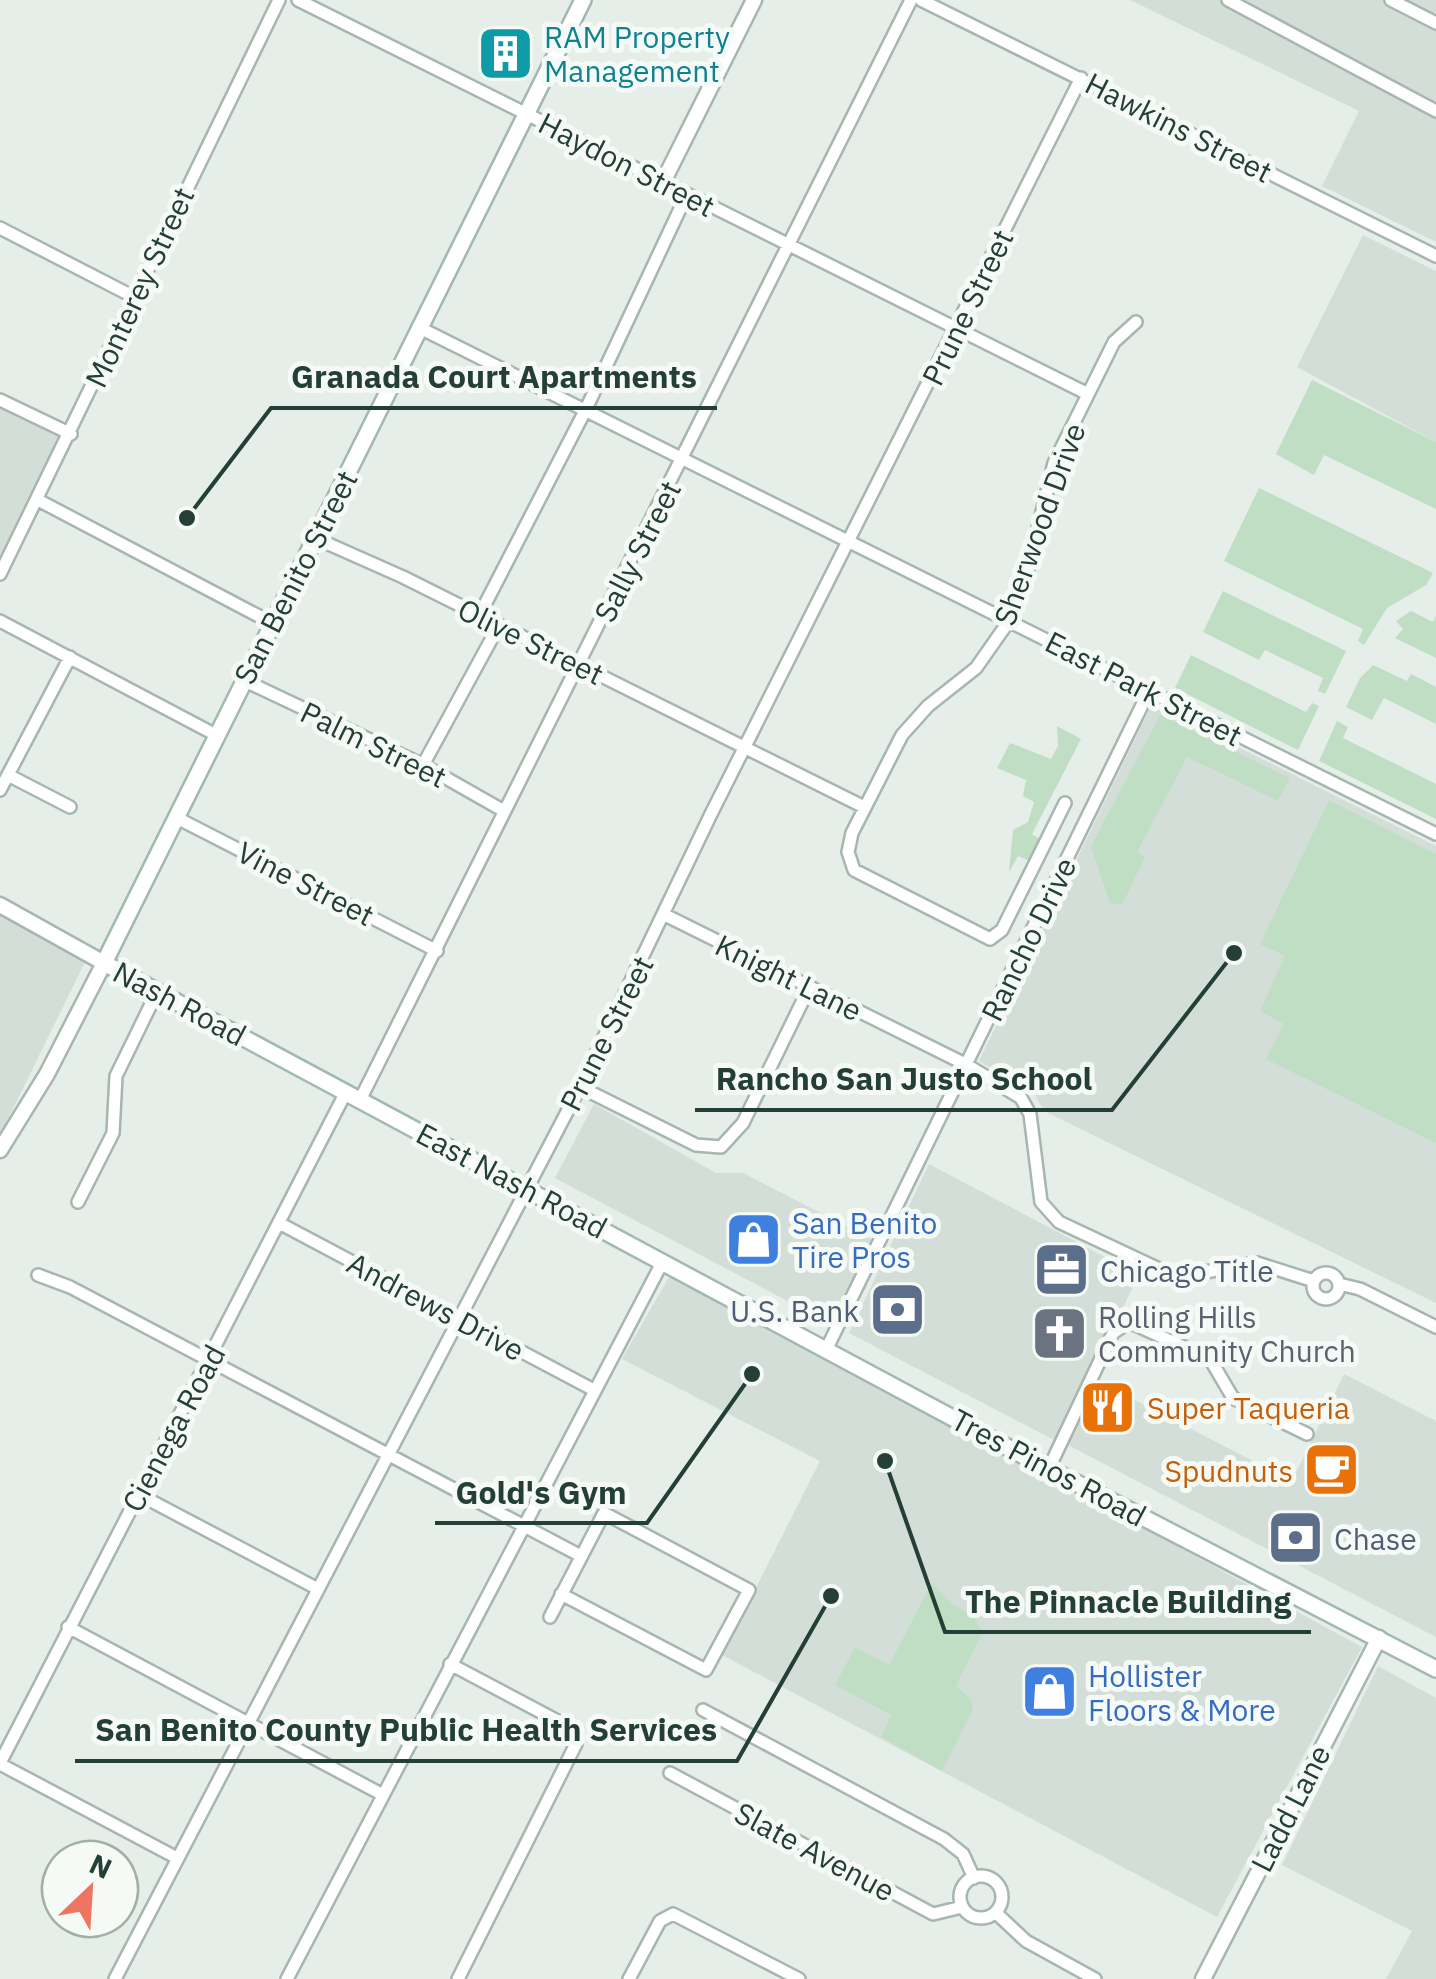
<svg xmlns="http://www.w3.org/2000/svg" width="1436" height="1979" font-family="'IBM Plex Sans',sans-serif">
  <rect width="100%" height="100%" fill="#e5eee9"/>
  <!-- built -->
  <path fill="#d3ded8" d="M1130,0H1436V242L1322,186L1359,111Z
    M1363,235L1436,271V442L1297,367Z
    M0,403L61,432L0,556Z
    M1152,704L1436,846V1303L1044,1111L1033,1092L979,1061Z
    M0,913L86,960L0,1135Z
    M594,1104L716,1173H743L873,1240L829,1323L555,1178Z
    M929,1164L1139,1275L1056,1441L849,1333Z
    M672,1272L1362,1647L1217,1917L722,1655L820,1461L622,1359Z
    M1344,1374L1436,1421V1637L1064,1443L1096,1380L1292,1481Z
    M1378,1666L1436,1698V1979H1386L1412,1931L1282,1865Z"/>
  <!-- green -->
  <path fill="#bfdec4" d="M1312,380L1436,442V509L1324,455L1314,475L1276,454Z
    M1259,488L1433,573L1426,585L1387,608L1364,645L1358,641L1363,629L1224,561Z
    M1223,591L1346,651L1325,694L1318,691L1323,678L1265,650L1259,660L1203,632Z
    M1411,611L1433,622L1436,616V658L1395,638L1403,629L1396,621Z
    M1191,655L1306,712L1312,703L1319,706L1298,750L1175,688Z
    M1373,665L1407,681L1411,674L1436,687V724L1384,698L1372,720L1346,707L1360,678Z
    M1160,715L1290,778L1278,801L1187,757L1137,852L1145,857L1122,905L1110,903L1091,847Z
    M1337,721L1348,727L1343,738L1436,784V819L1319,761Z
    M1057,726L1081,739L1032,834L1041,840L1030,861L1018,856L1009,872L1013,830L1028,822L1034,802L1023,796L1026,780L997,768L1010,743L1051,759L1058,746Z
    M1329,800L1436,854V1143L1266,1059L1284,1024L1260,1011L1285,956L1260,944Z
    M932,1583L952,1604L973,1616L983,1632L956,1686L971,1700L973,1709L942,1771L881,1737L891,1715L835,1685L855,1647L889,1665Z"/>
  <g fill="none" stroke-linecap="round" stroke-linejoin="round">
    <defs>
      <path id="minor" d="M298,0L1088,394
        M921,0L1436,256
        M1228,0L1436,111
        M1391,0L1436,23
        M0,228L132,296
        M418,327L1436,834
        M0,400L71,434
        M38,500L272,623
        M315,538L403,577L864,807
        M0,574L279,0
        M479,616L586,409L687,194
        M0,621L216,735
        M243,680L423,765L504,811
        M423,765L498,627
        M8,775L70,807
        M0,790L70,657
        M1065,803L1002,930L990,939L854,870L848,852L852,833L902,735L928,706L976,668L1009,621L1028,569L1054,463L1114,342L1136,322
        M175,817L437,951
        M665,915L967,1065L1021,1098L1030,1114L1041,1202L1059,1222L1176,1277L1257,1263L1314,1281
        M580,1087L696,1145L721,1147L743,1123L809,988
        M360,1100L911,0
        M78,1202L113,1133L116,1076L157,992
        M279,1223L592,1389
        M1313 1286a13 13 0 1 1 26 0a13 13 0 1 1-26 0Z
        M38,1275L70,1287L581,1556
        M1339,1284L1360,1289L1436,1327
        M827,1348L1149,691
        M1049,1468L1113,1333L1129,1322L1210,1359L1233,1398L1307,1434
        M138,1494L318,1589
        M550,1617L604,1513L749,1590L706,1670L561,1594
        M68,1627L383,1795
        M450,1664L569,1727L576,1744L458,1979
        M703,1710L944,1839L963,1854L974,1878
        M0,1763L346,1092
        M0,1764L177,1858
        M670,1773L933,1914L962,1907
        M960 1897a21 21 0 1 1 42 0a21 21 0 1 1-42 0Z
        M996,1913L1026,1941L1095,1979
        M115,1979L580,1087L711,814L1081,78
        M287,1979L663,1261
        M629,1979L660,1921L673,1914L799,1979"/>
      <path id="tertiary" d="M663,182L754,0
        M0,905L104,963L47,1074L0,1150
        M1203,1979L1379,1638"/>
      <path id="secondary" d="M583,0L104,963L1005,1446L1436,1669"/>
    </defs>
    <!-- minor casing -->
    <use href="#minor" stroke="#a7b6af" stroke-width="16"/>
    <!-- tertiary casing -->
    <use href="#tertiary" stroke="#a7b6af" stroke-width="19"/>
    <!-- secondary casing -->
    <use href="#secondary" stroke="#a3b9af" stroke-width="20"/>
    <!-- minor -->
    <use href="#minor" stroke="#fff" stroke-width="11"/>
    <!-- tertiary -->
    <use href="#tertiary" stroke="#fff" stroke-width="14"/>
    <!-- secondary -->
    <use href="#secondary" stroke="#fff" stroke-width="15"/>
  </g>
  <!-- icons -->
  <defs>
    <symbol id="building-square" viewBox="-11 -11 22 22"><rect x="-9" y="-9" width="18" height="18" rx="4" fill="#0f9aa8" stroke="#f6faf7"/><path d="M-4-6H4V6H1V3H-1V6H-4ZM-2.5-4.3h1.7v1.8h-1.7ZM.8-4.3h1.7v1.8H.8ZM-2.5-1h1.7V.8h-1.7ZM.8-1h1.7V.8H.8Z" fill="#fff"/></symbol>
    <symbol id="shop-square" viewBox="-11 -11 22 22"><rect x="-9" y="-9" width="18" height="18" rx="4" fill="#3f7fe0" stroke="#f6faf7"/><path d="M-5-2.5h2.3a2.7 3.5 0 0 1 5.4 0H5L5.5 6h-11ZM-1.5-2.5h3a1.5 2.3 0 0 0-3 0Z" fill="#fff"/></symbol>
    <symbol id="office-square" viewBox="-11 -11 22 22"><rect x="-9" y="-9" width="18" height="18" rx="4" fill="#5c6f8a" stroke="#f6faf7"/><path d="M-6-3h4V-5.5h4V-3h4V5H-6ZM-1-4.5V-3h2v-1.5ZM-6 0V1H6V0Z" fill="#fff"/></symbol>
    <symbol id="bank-square" viewBox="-11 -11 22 22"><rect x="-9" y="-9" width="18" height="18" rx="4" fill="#5c6f8a" stroke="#f6faf7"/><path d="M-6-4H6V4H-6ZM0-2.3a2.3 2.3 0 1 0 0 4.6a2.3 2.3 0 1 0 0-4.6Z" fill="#fff"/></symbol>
    <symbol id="church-square" viewBox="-11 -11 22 22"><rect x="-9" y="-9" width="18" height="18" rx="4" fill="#6b7280" stroke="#f6faf7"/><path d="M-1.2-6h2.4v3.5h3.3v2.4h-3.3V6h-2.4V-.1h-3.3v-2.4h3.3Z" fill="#fff"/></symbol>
    <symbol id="restaurant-square" viewBox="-11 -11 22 22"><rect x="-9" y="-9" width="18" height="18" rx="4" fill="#e8710a" stroke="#f6faf7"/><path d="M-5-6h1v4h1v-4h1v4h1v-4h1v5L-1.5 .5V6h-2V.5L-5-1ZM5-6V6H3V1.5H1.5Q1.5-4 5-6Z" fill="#fff"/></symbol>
    <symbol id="cafe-square" viewBox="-11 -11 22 22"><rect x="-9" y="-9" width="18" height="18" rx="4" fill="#e8710a" stroke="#f6faf7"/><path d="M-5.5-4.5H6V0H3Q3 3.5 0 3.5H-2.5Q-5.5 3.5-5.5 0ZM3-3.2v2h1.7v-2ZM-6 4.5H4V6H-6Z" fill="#fff"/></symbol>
  </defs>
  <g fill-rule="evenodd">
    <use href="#building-square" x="474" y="22" width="63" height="63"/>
    <use href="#shop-square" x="722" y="1208" width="63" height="63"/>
    <use href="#office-square" x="1030" y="1238" width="63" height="63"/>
    <use href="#bank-square" x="866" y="1278" width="63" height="63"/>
    <use href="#church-square" x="1028" y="1302" width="63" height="63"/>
    <use href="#restaurant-square" x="1076" y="1376" width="63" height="63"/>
    <use href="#cafe-square" x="1300" y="1438" width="63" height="63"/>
    <use href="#bank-square" x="1264" y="1506" width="63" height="63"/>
    <use href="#shop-square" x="1018" y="1660" width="63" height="63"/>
  </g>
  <g text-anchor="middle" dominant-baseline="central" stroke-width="10" stroke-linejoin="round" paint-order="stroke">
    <!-- culture labels -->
    <g font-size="30" fill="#0d838f" stroke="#f6faf7" text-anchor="start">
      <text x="544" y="36">RAM Property<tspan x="544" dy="34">Management</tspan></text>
    </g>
    <!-- street labels -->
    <g font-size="30" fill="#243f35" stroke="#f6faf7">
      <text transform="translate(1179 127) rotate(27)">Hawkins Street</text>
      <text transform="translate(627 164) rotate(27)">Haydon Street</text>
      <text transform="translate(139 287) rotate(-65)">Monterey Street</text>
      <text transform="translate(967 307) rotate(-64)">Prune Street</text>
      <text transform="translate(1039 524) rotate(-70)">Sherwood Drive</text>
      <text transform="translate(637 551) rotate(-63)">Sally Street</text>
      <text transform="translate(295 577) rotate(-63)">San Benito Street</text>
      <text transform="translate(531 641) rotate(26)">Olive Street</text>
      <text transform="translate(1144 688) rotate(27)">East Park Street</text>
      <text transform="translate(374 744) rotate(26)">Palm Street</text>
      <text transform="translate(306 883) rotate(27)">Vine Street</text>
      <text transform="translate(1028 939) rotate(-64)">Rancho Drive</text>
      <text transform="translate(789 977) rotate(26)">Knight Lane</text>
      <text transform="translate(180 1003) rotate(28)">Nash Road</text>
      <text transform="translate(606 1033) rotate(-63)">Prune Street</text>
      <text transform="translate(512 1180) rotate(28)">East Nash Road</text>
      <text transform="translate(436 1306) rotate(28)">Andrews Drive</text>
      <text transform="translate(173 1428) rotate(-62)">Cienega Road</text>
      <text transform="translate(1049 1467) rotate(28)">Tres Pinos Road</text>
      <text transform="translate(1290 1808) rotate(-63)">Ladd Lane</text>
      <text transform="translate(815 1851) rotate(28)">Slate Avenue</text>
    </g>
    <!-- shop labels -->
    <g font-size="30" fill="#366cbe" stroke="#f6faf7" text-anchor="start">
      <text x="792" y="1222">San Benito<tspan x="792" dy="34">Tire Pros</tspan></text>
      <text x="1088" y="1675">Hollister<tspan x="1088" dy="34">Floors &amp; More</tspan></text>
    </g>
    <!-- service labels -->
    <g font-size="30" fill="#4e5e75" stroke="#f6faf7" text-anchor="start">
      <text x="1100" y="1270">Chicago Title</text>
      <text x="859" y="1310" text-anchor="end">U.S. Bank</text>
      <text x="1334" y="1538">Chase</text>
    </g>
    <!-- worship labels -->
    <g font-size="30" fill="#5b616d" stroke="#f6faf7" text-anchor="start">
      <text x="1098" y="1316">Rolling Hills<tspan x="1098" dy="34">Community Church</tspan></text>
    </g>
    <!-- food labels -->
    <g font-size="30" fill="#c56008" stroke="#f6faf7" text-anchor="start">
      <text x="1147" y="1407">Super Taqueria</text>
      <text x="1293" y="1470" text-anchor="end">Spudnuts</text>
    </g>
  </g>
  <!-- callouts -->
  <path fill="none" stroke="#243f35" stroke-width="4" d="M187 518L271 408H717M1234 953L1112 1110H695M752 1374L647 1523H435M885 1461L945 1632H1311M831 1596L737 1761H75"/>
  <g fill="#243f35" stroke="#f6faf7" stroke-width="4">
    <circle cx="187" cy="518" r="10"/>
    <circle cx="1234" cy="953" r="10"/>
    <circle cx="752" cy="1374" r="10"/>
    <circle cx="885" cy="1461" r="10"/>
    <circle cx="831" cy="1596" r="10"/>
  </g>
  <g font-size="32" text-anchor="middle" font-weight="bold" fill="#243f35" stroke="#f6faf7" stroke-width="10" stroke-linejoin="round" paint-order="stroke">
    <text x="494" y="388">Granada Court Apartments</text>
    <text x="904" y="1090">Rancho San Justo School</text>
    <text x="541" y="1504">Gold's Gym</text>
    <text x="1128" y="1613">The Pinnacle Building</text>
    <text x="406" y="1741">San Benito County Public Health Services</text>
  </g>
  <!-- north arrow -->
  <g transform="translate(90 1889) rotate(25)"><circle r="48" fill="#f6faf7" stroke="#a2afa9" stroke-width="2.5"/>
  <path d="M0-8L18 38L0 25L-18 38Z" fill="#ee7562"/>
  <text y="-15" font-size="28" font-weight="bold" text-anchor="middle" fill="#243f35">N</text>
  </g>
</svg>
